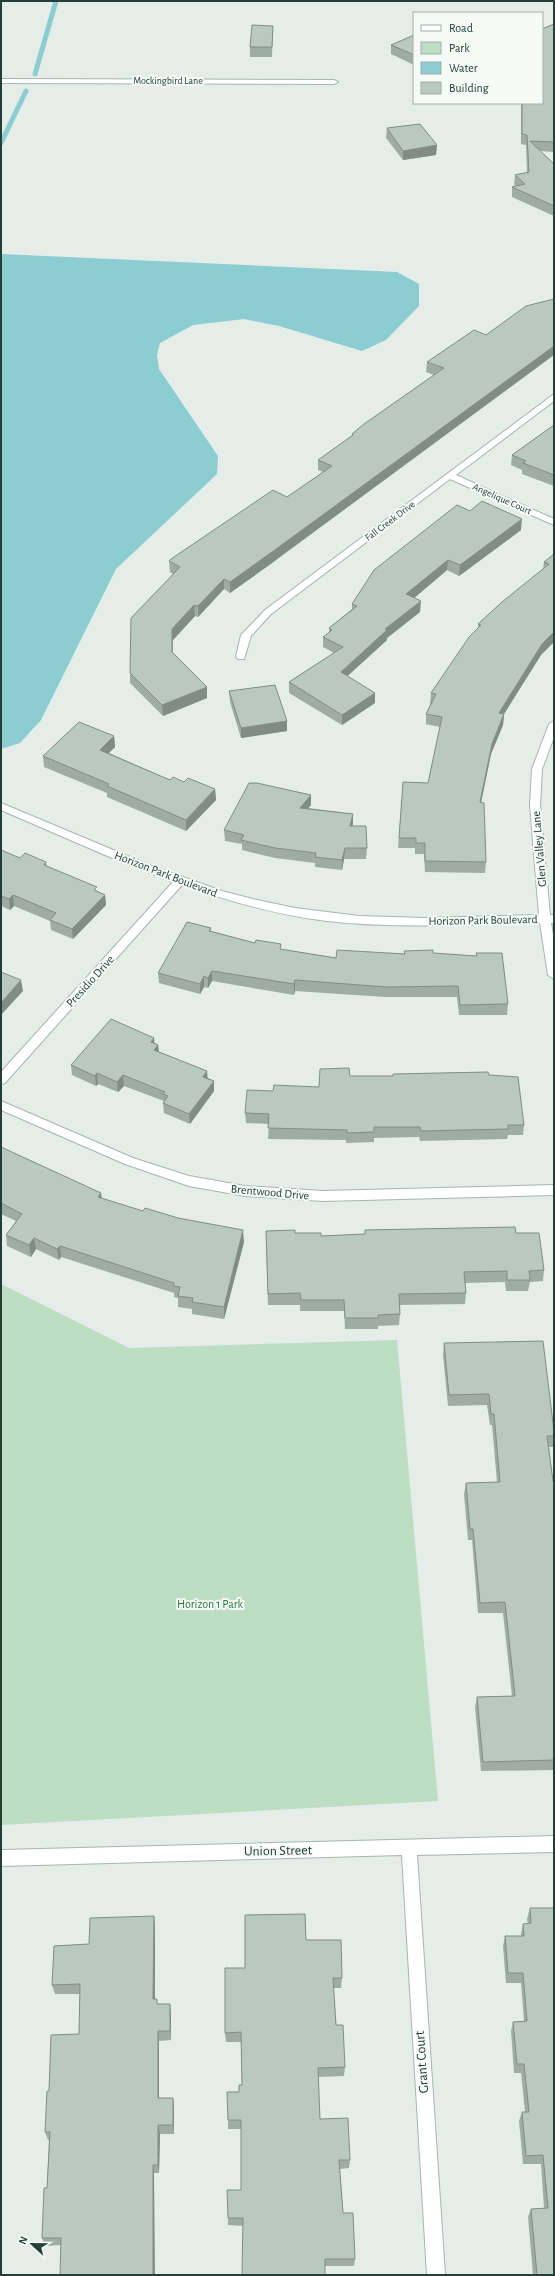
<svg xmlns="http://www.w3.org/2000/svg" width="555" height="2276" font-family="'Alegreya Sans',sans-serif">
  <rect width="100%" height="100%" fill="#e4ede8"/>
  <!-- green -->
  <path fill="#bddec3" d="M1,1284L129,1348L397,1340L438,1801L1,1825Z"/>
  <!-- water -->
  <path fill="#8ccdd2" d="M1,254L397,272L419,284V306L386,340L362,351L279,326L244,319L193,325L160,343L157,355L159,369L218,456L217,474L116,569L41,720L20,743L1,749Z"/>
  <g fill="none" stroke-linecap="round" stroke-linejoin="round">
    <!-- stream -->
    <path stroke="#8ccdd2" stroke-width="5" d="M35,74L56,1
      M1,143L26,91"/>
    <defs>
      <path id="minor" d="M1,79L334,80L338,82L334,84L1,83Z
        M554,394V401L456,475L554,519V525L450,479L271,614L251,636L244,659H238L236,657L241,635L265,610Z
        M554,721V737L542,769L540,805L550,915H554V923H551L554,941V979L548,975L540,923C469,924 398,929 327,921C277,915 229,901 182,885L5,1083L1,1084V1072L173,882L105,855L1,810V803L149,865L222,891L257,900L295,908L359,916L424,918L539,915L530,805L532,769L549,724Z
        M1,1101L133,1158L189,1176L245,1186L323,1191L554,1185V1195L323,1201L245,1196L189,1186L125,1164L1,1110Z
        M554,1836V1852L417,1855L445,2275H427L402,1855L1,1866V1850Z"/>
    </defs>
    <!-- minor casing -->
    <use href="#minor" stroke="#a6b5af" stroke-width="2"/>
    <!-- minor -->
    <use href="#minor" fill="#fff" fill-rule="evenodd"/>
  </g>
  <!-- wall -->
  <path fill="#9faca6" d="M554,24V152L540,151L554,164V216L512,197V187L516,186L514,185L515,175L527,173L526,145L521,144V103H542Z
    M273,26L272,57H250V47Z
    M414,35V65L391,54V45Z
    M387,128L437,145L436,155L403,160L386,138Z
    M486,335L272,563L230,593L224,589L198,617L195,616L173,640V653L207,687V698L163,716L130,683V673L173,574L170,572L169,561L287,497L323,472L318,470V460L352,436V434L434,375L426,372L427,362Z
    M554,425V486L522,474V470L511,465L512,455Z
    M470,511L521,530L459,576L447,570L414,598L420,612L387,638V640L347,676L375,703L342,725L289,693V682L334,653L323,647V637L329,633V628L352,609V604Z
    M554,554L541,655L504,714L503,725L491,754L481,802L486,862L485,873L425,872L424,854H415V848H398L403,782L428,783L440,727L426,724V714L431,704H430L431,693L478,628V624L543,569L544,562Z
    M229,691L287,721V731L241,738L230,702Z
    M114,736L115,747L109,753L170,780L184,782L215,789L216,800L186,831L107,797V793L44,767L43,756Z
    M311,795V805L308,808L353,814L352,826L367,848L366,859H344L342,870L315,867V863L275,858L242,850V844L225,841L224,830Z
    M1,850L20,858L46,862L47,866L105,895L106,905L73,939L51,930L50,921L14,906L10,910L1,906Z
    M211,928V931L255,943L281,949L336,958L404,954V951L476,956V953L508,1004L507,1015H459L457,997H385L295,991L294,995L212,981L208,988L204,987L200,994L159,983L158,973Z
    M154,1038V1043L158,1045L159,1052L208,1078L214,1081V1091L190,1124L164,1113L163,1103L164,1101L124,1086L118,1092L98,1084L96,1086L72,1075L71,1065Z
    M393,1074L489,1075L524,1125L523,1135H508L507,1139L420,1141L419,1137L374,1138V1142L346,1143V1140L268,1139L269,1124L246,1123L245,1113L273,1091L319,1087L350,1076H393Z
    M1,1147L102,1199L244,1242L224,1319L192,1314V1309L178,1307V1298L174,1297V1293L61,1257L59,1260L36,1249L31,1257L7,1246L6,1235L16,1221L1,1214Z
    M365,1230L516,1233L544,1270L543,1281L530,1282L528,1291H506L505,1282L465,1283L466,1293L465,1304L400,1305V1314L399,1325L378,1326V1329H345L344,1311H300V1305H268L266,1242L295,1233L321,1236L365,1234Z
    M444,1343L554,1431V1439L553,1447H549L553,1481H554V1770L481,1771L475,1707L477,1697L512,1696L503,1613H478L472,1540H468L464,1494L466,1483L497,1482L492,1425H490L487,1405L448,1406L443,1355Z
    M530,1908L554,2275H533L528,2217L531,2209L544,2208L541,2164H523L519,2121L522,2112H525L521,2073H514L511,2031L513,2022L524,2021L521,1983H506L503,1946L505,1936H521V1934L523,1924H528L527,1919Z
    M154,1916L155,1926V1999L157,2004L171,2013V2040L159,2041V2098H173L174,2107V2134H160L159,2173H154L61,2245L45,2246L42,2238L47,2188L49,2140H48L45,2132L49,2091L79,2034L80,1994H55L52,1985L89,1944Z
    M306,1940L342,1978L341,1988H333L336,2025L345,2067L344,2076L318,2077L320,2119L350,2160L349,2168L340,2169L343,2213L355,2259L354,2266H325L243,2226L228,2225V2218L241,2190V2129H228V2120L242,2085L241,2042H226L225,2033L245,1968Z"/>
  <!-- shaded-wall -->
  <path fill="#828c87" d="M437,145L436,155L403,160V151Z
    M554,346V355L272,563L230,593V582Z
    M522,519L521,530L459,576L460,565Z
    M448,560L447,570L406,605V594Z
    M224,579V589L198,617V606Z
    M421,601L420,612L387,638V640L340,683L341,672L385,629Z
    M194,605L195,616L173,640V662L172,629Z
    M554,632V642L541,655L504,714L503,725L491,754L479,813L480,802L492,744L499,713L542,644Z
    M207,687V698L163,716L162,705Z
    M375,693V703L342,725V715Z
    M287,721V731L241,738V728Z
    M114,736L115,747L101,760L100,750Z
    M215,789L216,800L186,831V820Z
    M311,795V805L300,818V808Z
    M353,814V824L350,836V826Z
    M345,848L344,859L342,870V860Z
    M13,895L14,906L10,910L9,899Z
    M105,895L106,905L73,939L72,929Z
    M212,971V981L208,988V978Z
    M204,976V987L200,994V984Z
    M21,980L23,991L1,1015V1003Z
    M295,980V991L294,995V984Z
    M154,1038L155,1048L151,1042Z
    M158,1045L159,1056L154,1050Z
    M207,1071L208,1082L203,1077Z
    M97,1073L98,1084L96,1086L95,1076Z
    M123,1075L124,1086L118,1092L117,1082Z
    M214,1081V1091L190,1124L189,1114Z
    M101,1193L103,1204L98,1197Z
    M243,1230L244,1242L224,1319V1307Z
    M34,1238L36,1249L31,1257L29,1245Z
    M60,1246L61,1257L59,1260L57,1249Z
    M154,1916L155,1926V2009L153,1999Z
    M170,2004L171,2013V2040L170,2031Z
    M158,2031L159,2041V2107L158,2098Z
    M173,2098L174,2107V2134L173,2125Z
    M158,2125L160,2134L159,2173L158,2165Z
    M153,2165L154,2173L155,2275H153Z"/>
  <!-- building -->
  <path fill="#b9c8c1" stroke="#828c87" d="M554,24V142L530,141L554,164V206L512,187L525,184L515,175L529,172L527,135L522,134V103H542V29Z
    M252,25L273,26L272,47H250Z
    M414,35V55L391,45Z
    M420,124L437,145L403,151L387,128Z
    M554,299V346L272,552L230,582L224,579L198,606L194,605L172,629V652L207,687L162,705L130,673L131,618L180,567L169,561L171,559L273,490L287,497L332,466L318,460L353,435L352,434L364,424L444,368L427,362L474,330L486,335L526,306Z
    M554,425V475L523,463L526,461L512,455Z
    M482,501L522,519L460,565L448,560L406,594L421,601L385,629L387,630L341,672L375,693L342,715L289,682L343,647L323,637L332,630L329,628L357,606L352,604L374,570L457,505L470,511Z
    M554,554V632L542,644L499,713L504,714L492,744L480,802L484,803L486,862L425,861V843H416V838H399L403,782L428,783L442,717L426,714L436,694L431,693L469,637L481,625L478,624L502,602L549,564L544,562Z
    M275,685L287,721L241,728L229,691Z
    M79,722L114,736L100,750L170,780L173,777L184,782L188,778L215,789L186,820L107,786L109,784L43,756Z
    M249,783H257L311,795L300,808L353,814L350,826H366L367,848H345L342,860L315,857L316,853L275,848L241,840L244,835L224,830Z
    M1,850L20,858L25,853L46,862L44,865L97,887L94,890L105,895L72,929L50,920L56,913L13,895L9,899L1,896Z
    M187,922L211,928L209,931L255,943L256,940L281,944L280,949L336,958L337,950L405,954L404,951L433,950V953L477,956L476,953H502L508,1004L460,1005L458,986L386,987L295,980L294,984L212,971L208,978L204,976L200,984L158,973Z
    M1,972L21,980L1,1003Z
    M111,1019L154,1038L151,1042L158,1045L154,1050L207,1071L203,1077L214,1081L189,1114L163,1103L168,1096L163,1094L165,1092L123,1075L117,1082L97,1073L95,1076L71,1065Z
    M349,1068L350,1076H393V1074L488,1072L489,1075L518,1077L524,1125H508V1129L421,1131L420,1127H374V1132L347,1133V1130L268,1128L269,1114L245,1113L247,1090L273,1091L274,1085L319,1087L320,1069Z
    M1,1147L101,1193L98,1197L143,1211L145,1208L178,1218L243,1230L224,1307L192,1302L193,1298L178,1296L180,1287L174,1286V1283L60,1246L57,1249L34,1238L29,1245L6,1235L22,1214L1,1203Z
    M515,1227L516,1233H539L544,1270L529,1271L530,1280H507V1271L464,1272L466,1293L399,1294L400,1314L378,1315V1318H345L344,1300H301L300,1293L268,1294L266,1231L295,1230V1233H321V1236L365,1234V1230Z
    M543,1341L554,1431V1436H547L553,1481H554V1760L483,1762L477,1697L515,1696L505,1602L480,1603L473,1529H470L466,1483L500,1482L494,1414H491L489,1394L449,1395L444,1343Z
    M530,1908H554V2275H537L531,2209L548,2208L543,2155L526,2156L522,2112H529L524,2064H517L513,2022L527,2021L523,1973H508L505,1936H524L523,1924L531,1923Z
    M305,1914L306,1940H341L342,1978H333L336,2025H343L345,2067L318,2068L320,2119L348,2118L350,2160H339L343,2213H353L355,2259H325V2275H242L243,2218H228L227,2190H241V2120H228L227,2092H239V2085H242L241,2032L225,2033V1968H245V1915Z
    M154,1916L153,1999H157V2004H170V2031H158V2098H173V2125H158V2165H153V2275H60L61,2238H42L44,2188H47L50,2132H45L47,2091H49L51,2035L79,2034L80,1984L52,1985L54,1946L89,1944L90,1918Z"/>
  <g text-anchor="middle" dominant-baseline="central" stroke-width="4" stroke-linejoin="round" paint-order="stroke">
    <!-- far-street labels -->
    <g font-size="10" fill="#233f36" stroke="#f5faf7">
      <text x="168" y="81">Mockingbird Lane</text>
      <text transform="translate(502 499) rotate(24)">Angelique Court</text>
      <text transform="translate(390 521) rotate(-37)">Fall Creek Drive</text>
    </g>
    <!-- street labels -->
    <g font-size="12" fill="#233f36" stroke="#f5faf7">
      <text transform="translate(539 849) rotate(-95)">Glen Valley Lane</text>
      <text transform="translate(166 874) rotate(21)">Horizon Park Boulevard</text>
      <text transform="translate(483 920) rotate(-1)">Horizon Park Boulevard</text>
      <text transform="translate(90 981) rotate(-48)">Presidio Drive</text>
      <text transform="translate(270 1192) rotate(5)">Brentwood Drive</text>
    </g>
    <!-- park labels -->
    <g font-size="12" fill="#2d7744" stroke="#f5faf7">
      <text x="210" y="1604">Horizon 1 Park</text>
    </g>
    <!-- near-street labels -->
    <g font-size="14" fill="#233f36" stroke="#f5faf7">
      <text transform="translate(278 1851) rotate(-1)">Union Street</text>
      <text transform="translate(422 2062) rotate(-94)">Grant Court</text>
    </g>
  </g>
  <!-- border -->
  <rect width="555" height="2276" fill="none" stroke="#233f36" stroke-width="4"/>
  <!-- legend -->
  <rect x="413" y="12" width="130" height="92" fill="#f5faf7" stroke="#a1afaa"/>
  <rect x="421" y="25" width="20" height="6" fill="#ffffff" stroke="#a1afaa"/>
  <text x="449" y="32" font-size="12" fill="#233f36">Road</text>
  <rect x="421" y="42" width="20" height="12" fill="#bddec3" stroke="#a1afaa"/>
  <text x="449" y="52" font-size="12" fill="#233f36">Park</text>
  <rect x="421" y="62" width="20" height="12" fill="#8ccdd2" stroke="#a1afaa"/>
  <text x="449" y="72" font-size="12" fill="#233f36">Water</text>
  <rect x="421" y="82" width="20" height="12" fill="#b9c8c1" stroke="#a1afaa"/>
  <text x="449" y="92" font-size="12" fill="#233f36">Building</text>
  <!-- north arrow -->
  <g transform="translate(32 2244) rotate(292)" stroke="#f5faf7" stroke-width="3" paint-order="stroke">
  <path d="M0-3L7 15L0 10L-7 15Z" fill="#233f36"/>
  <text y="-6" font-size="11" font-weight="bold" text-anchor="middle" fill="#233f36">N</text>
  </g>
</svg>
